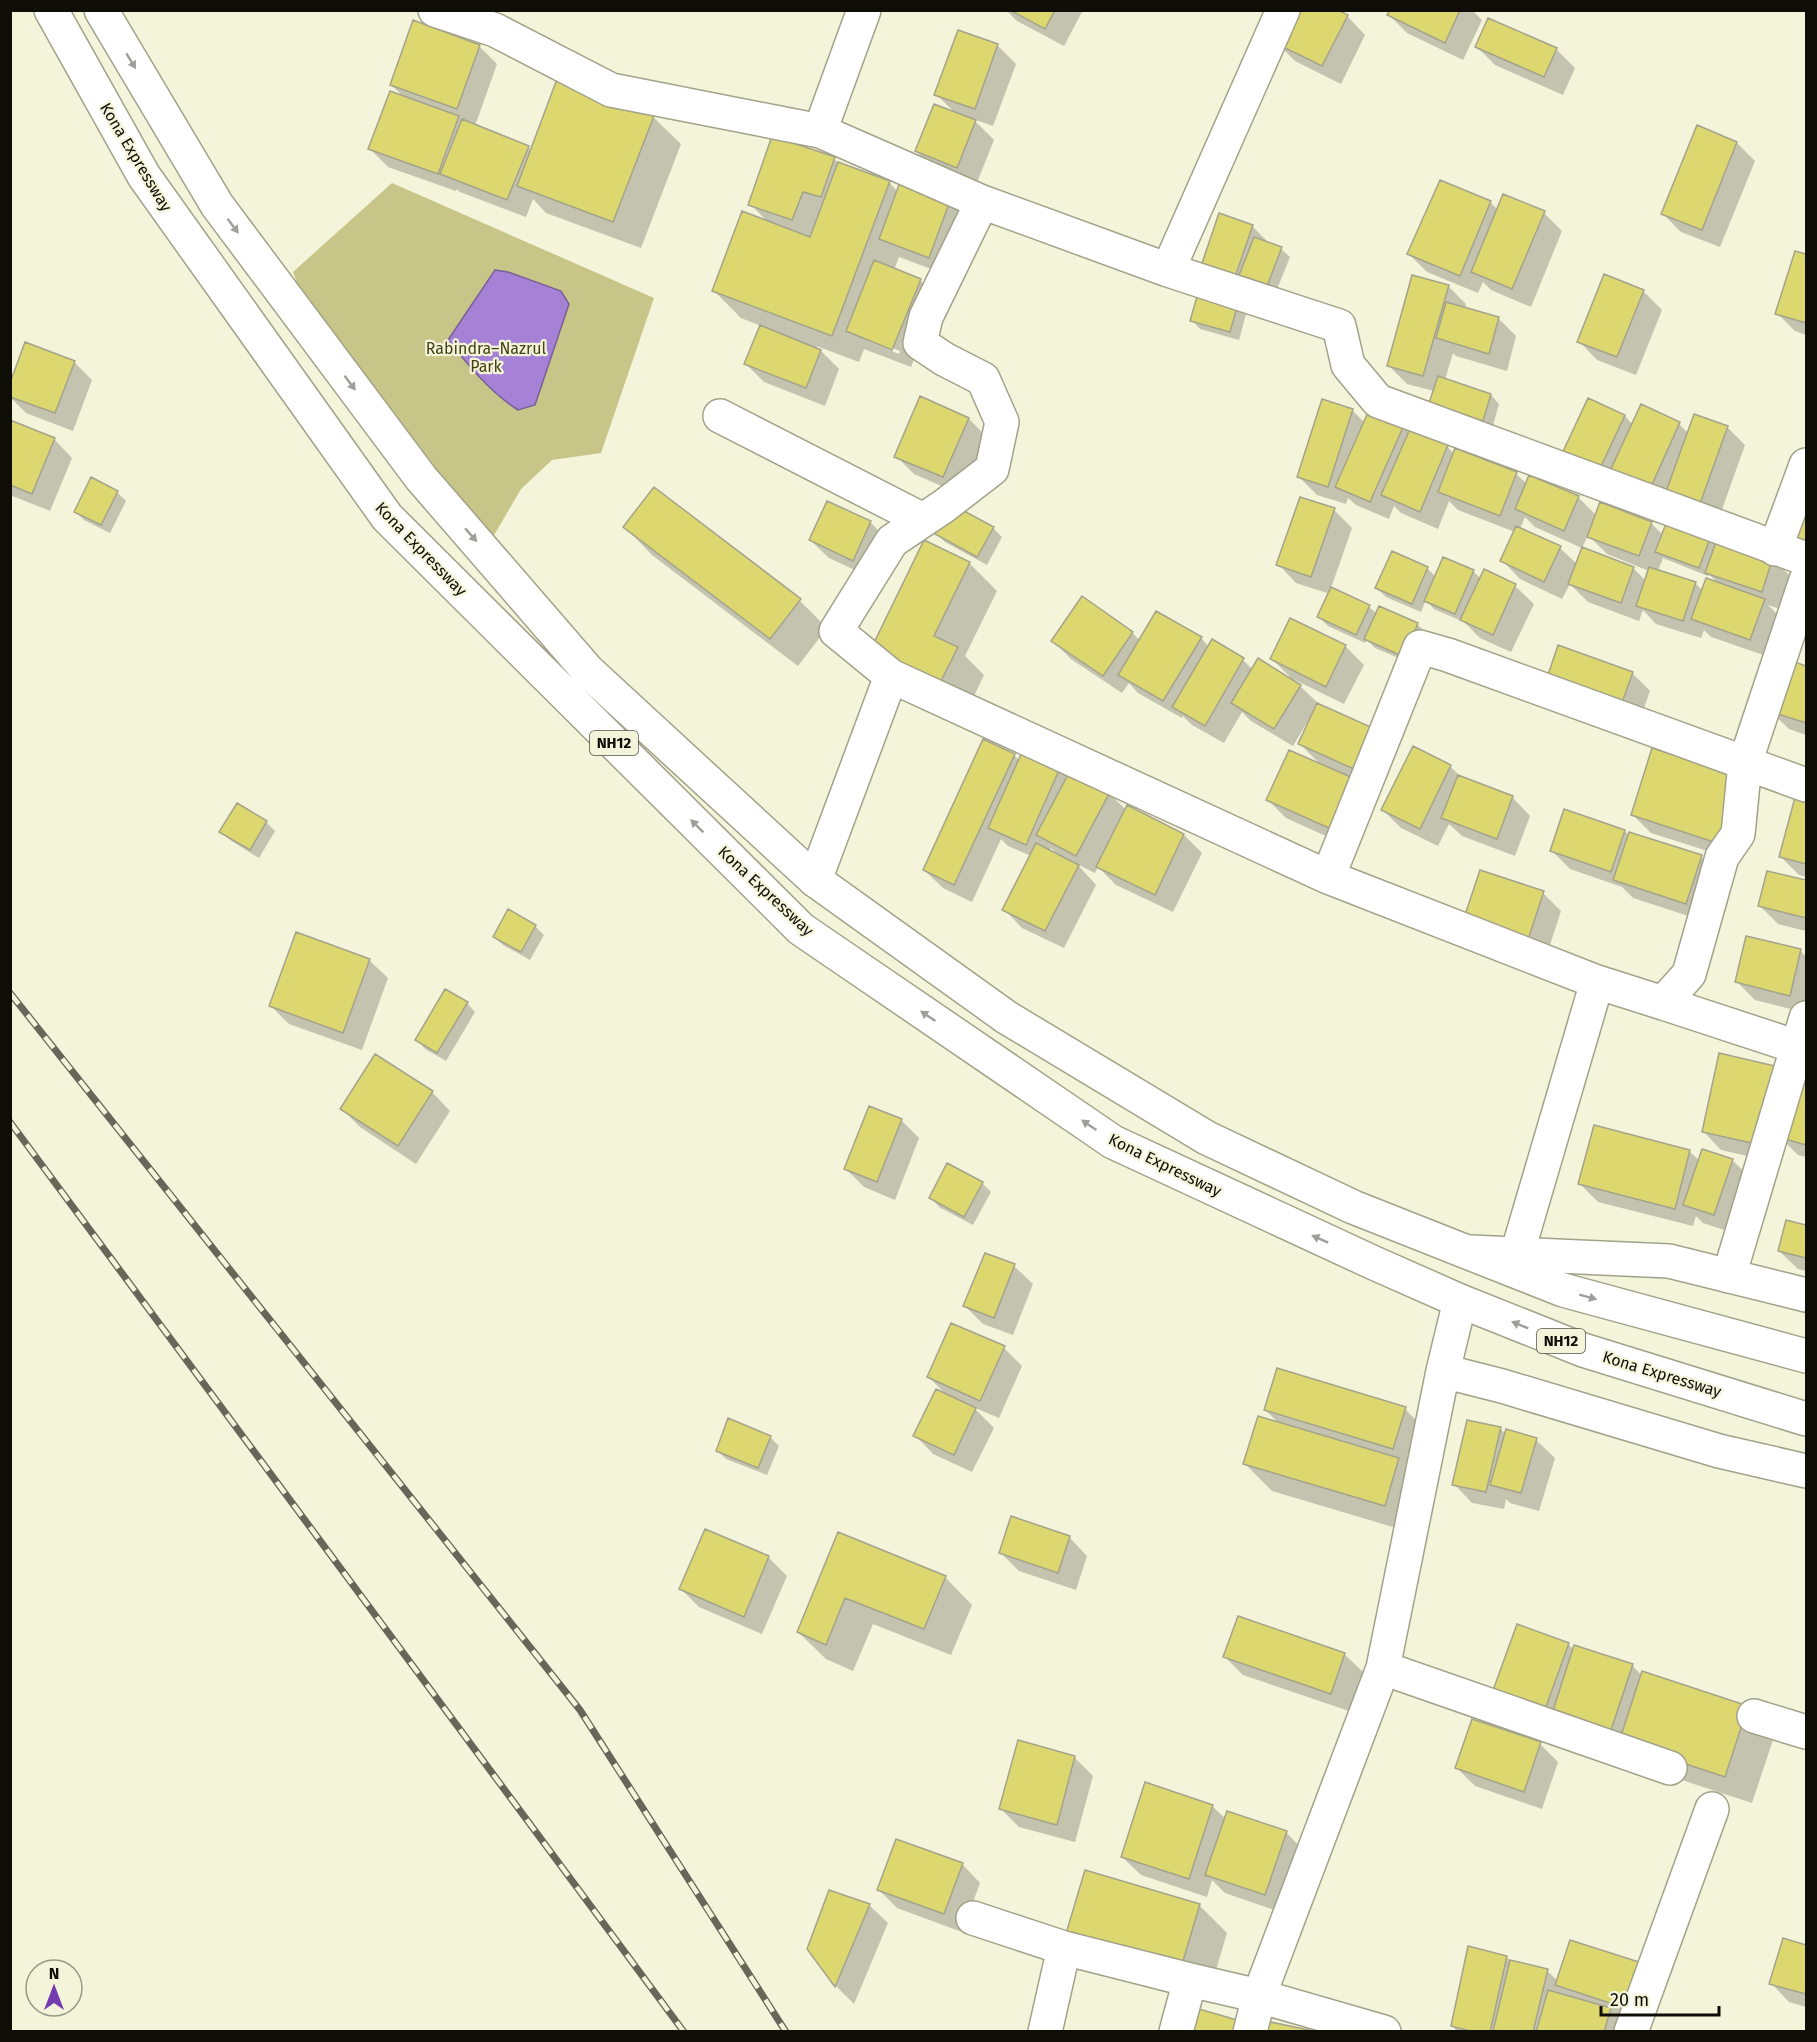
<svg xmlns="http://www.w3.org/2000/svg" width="1817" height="2042" font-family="'Fira Sans',sans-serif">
  <rect width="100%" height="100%" fill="#f4f4db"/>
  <!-- green -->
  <path fill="#c7c587" d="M392,183L654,298L601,453L552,460L521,489L486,549L311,323L293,272Z"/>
  <!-- water -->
  <path fill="#a582d6" stroke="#785f98" stroke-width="1.5" d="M495,270L508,272L561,291L569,304L535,405L518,410C490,392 469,366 448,340Z"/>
  <!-- shadow -->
  <path fill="#0003" fill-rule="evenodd" d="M1006,10H1083L1064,46L1017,21Z
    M1391,10H1472L1482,20L1463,60L1407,33L1389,15Z
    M1347,16L1365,35L1341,84L1295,61L1277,43Z
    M997,45L1016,64L993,126L973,119L994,140L976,185L935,169L916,151L956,114L936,94Z
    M479,46L497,64L475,126L528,147L532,151L653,117L681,144L641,248L546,213L533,199L526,217L460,192L457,189L456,191L388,167L370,149L404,97L391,85Z
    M1477,47L1556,49L1575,68L1563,95L1495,65Z
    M1698,127L1737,143L1755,161L1720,247L1681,232L1663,214Z
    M834,159L840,164L889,182L898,192L949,202L967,220L947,275L899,257L894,270L920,280L938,298L911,367L864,349L859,362L816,346L839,369L825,406L764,382L746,364L761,326L741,318L714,291L769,223L750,204ZM868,338L900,351L899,354L868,341Z
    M1440,182L1491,203L1498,210L1544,213L1562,231L1531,307L1491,290L1483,282L1478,293L1427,272L1409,254Z
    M1252,226L1271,245L1281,249L1290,257L1272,302L1248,307L1239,340L1200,329L1192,320Z
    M1796,252L1806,256V335L1795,331L1777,313Z
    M1448,286L1466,304L1465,309L1498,318L1516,336L1507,371L1456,356L1453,353L1445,380L1491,395L1499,404L1492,429L1430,403L1434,391L1407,384L1389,366Z
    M1643,291L1662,310L1636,375L1597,360L1579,341Z
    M74,362L92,380L73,431L26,413L10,397V387Z
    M921,398L969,419L987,437L962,495L914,474L896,456Z
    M1589,400L1625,416L1633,425L1641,406L1679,424L1688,433L1727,427L1745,445L1715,529L1580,476Z
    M1352,410L1365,423L1403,426L1410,433L1447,446L1454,454L1516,474L1527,484L1578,497L1597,516L1651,523L1663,535L1668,523L1773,559L1791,577L1780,609L1768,605L1782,619L1769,657L1711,637L1704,630L1701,638L1656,624L1643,610L1639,621L1588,602L1570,584L1562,599L1520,579L1502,560L1515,532L1458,510L1449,501L1438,529L1401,513L1394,506L1389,519L1356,505L1348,498L1346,504L1317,495L1299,477ZM1525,517L1535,527L1582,548L1588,535L1607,554L1649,571L1646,581L1633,568L1577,564L1560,548L1520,529ZM1663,558L1708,576L1709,574L1720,585L1703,591L1695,583L1658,571Z
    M10,421L54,439L72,458L50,511L10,495Z
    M654,489L800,601L827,628L798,666L652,555L625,527Z
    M117,492L126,501L110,533L84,520L75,511Z
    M828,503L871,523L889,541L872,578L829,558L810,540Z
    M1334,510L1352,528L1331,588L1369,607L1377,614L1380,608L1417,624L1426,633L1413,664L1375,648L1367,640L1365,643L1328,626L1319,617L1330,594L1296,583L1278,564Z
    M993,528L1002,537L987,565L945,542L937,534Z
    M969,563L997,591L965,656L984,675L967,711L899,678Z
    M1427,568L1436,577L1473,571L1481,579L1485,571L1515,586L1534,604L1511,652L1480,638L1464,622L1434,609L1426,600L1421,612L1386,597L1377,588Z
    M1291,620L1346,647L1364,665L1344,704L1293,679L1292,681L1300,686L1319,704L1372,729L1348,846L1286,818L1268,800L1321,765L1300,744L1311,720L1309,719L1293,746L1251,721L1242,712L1224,743L1192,725L1183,716L1182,718L1138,693L1129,683L1122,693L1071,659L1053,641L1132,633L1140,640L1201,638L1209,647L1212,642L1243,660L1253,670L1292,679L1272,659Z
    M1786,661L1806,668V735L1789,729L1770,711Z
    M1632,673L1650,691L1638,725L1566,699Z
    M1014,755L1020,761L1059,769L1068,778L1109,793L1126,810L1184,835L1202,853L1173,912L1116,885L1098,867L1095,873L1077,864L1096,885L1064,948L1022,928L1004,909L1031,856L1008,846L1001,839L972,902L943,888L924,870ZM1051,848L1059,856L1049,852Z
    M1450,766L1463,779L1512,797L1530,816L1515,856L1462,836L1449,824L1438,846L1401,828L1383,810Z
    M1738,777L1736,860L1651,833L1633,815Z
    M1806,794V877L1799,875L1781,857Z
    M237,805L266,822L275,831L259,858L230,840L221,831Z
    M1625,831L1629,836L1701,857L1720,875L1704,921L1633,898L1622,887L1570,869L1552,851Z
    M1768,873L1806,882V931L1778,924L1760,906Z
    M1543,893L1561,911L1544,963L1482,942Z
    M509,911L536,927L544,935L530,960L503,945L494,936Z
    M1800,950L1806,957V1013L1755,1000L1737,982Z
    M369,960L388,978L362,1050L289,1024L271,1006Z
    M467,1003L475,1012L446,1061L425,1049L417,1040Z
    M1774,1067L1806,1071V1157L1798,1155L1780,1137L1774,1162L1721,1150L1703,1131Z
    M432,1092L450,1111L416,1164L360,1127L342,1109Z
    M901,1120L919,1138L895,1200L864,1187L846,1169Z
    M1689,1151L1700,1161L1732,1160L1751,1178L1733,1233L1703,1223L1696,1216L1693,1226L1598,1202L1580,1184Z
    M982,1183L991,1192L973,1225L939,1207L931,1198Z
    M1787,1222L1806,1226V1271L1798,1269L1779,1251Z
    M1014,1266L1033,1284L1013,1335L983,1324L965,1306Z
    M1004,1348L1022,1366L999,1418L973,1407L994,1428L972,1472L933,1454L915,1435L947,1396L929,1377Z
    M1405,1409L1423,1427L1411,1467L1404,1465L1426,1487L1413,1533L1272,1491L1245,1464L1280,1424L1265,1410Z
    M1500,1428L1506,1435L1536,1440L1555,1458L1539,1511L1510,1503L1506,1499L1504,1509L1472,1503L1454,1484Z
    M770,1437L779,1446L767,1475L726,1459L717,1450Z
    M839,1534L945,1577L972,1605L951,1655L873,1624L853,1671L826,1659L798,1632Z
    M1069,1537L1087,1556L1076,1590L1019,1571L1001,1553Z
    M768,1557L787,1576L762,1634L699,1607L681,1589Z
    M1518,1626L1569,1645L1574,1650L1632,1665L1642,1676L1775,1734L1752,1803L1648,1769L1511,1714Z
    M1344,1654L1363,1672L1349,1711L1243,1675L1225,1657Z
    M1019,1742L1075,1758L1093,1776L1075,1842L1019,1827L1000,1808Z
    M1540,1744L1558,1762L1542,1809L1475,1786L1457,1768Z
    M1212,1806L1226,1819L1286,1832L1304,1851L1283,1913L1225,1893L1212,1880L1207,1897L1141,1875L1122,1857Z
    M962,1864L980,1883L962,1932L897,1908L879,1890Z
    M869,1905L888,1923L854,2004L836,1986L809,1949Z
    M1199,1905L1227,1933L1208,1997L1094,1964Z
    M1784,1940L1806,1946V2007L1789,2002L1771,1983Z
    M1571,1942L1646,2026L1617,2017L1628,2028L1627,2032H1458L1452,2026L1506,1957L1512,1962L1547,1971L1558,1981Z"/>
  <!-- building -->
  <path fill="#ddd770" stroke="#a4a38b" stroke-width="1.5" d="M1010,10H1055L1045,29Z
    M1292,10H1338L1348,15L1322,66L1275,43Z
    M1390,10H1460L1445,43L1387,15Z
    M1488,18L1557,48L1544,77L1475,47Z
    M413,20L480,45L457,109L390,85Z
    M958,30L998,44L975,109L934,95Z
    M557,79L654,116L613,222L517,186Z
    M390,91L459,116L438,174L368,149Z
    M934,104L976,120L957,168L915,151Z
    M462,119L529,146L507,200L440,174Z
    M1697,125L1737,142L1702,230L1661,214Z
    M772,136L835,157L821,197L803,192L792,220L748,205Z
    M838,162L890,181L832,336L712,291L742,211L810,237Z
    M1440,180L1491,201L1460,276L1407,254Z
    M900,182L950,201L929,258L879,239Z
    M1503,194L1545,211L1512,289L1471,272Z
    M1219,213L1253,225L1232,286L1198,275Z
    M1254,237L1282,247L1264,294L1236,283Z
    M1795,251L1806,254V323L1775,314Z
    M874,260L921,279L892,350L846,331Z
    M1604,274L1644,290L1617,357L1577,342Z
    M1412,275L1449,285L1423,376L1387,366Z
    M1200,286L1240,297L1230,332L1190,321Z
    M1446,302L1499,317L1489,354L1436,338Z
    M760,325L821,350L806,388L744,364Z
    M25,342L75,361L55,413L10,397V383Z
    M1438,376L1491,394L1483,421L1429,403Z
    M920,396L969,418L943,477L894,457Z
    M1588,398L1625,415L1597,475L1560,458Z
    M1322,399L1353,409L1328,487L1297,477Z
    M1641,404L1680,422L1650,489L1610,471Z
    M1369,410L1404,425L1370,502L1335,487Z
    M1694,414L1728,426L1697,512L1663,500Z
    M10,420L55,438L32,494L10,485Z
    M1410,429L1448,445L1420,512L1381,495Z
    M1455,448L1517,472L1500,516L1438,492Z
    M1529,475L1579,496L1564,531L1515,509Z
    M91,477L118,491L101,525L74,512Z
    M654,487L801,599L770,639L623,527Z
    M1300,497L1335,508L1311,577L1276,565Z
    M827,501L871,521L853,561L809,540Z
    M1600,502L1652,522L1639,556L1587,537Z
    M951,504L994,527L977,557L935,534Z
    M1806,511V551L1794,546Z
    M1667,521L1711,536L1699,568L1655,552Z
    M1516,526L1561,546L1544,582L1500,561Z
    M1717,539L1773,557L1762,592L1705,573Z
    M924,540L970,562L934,636L958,647L939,685L870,651Z
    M1582,547L1634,567L1621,603L1568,584Z
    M1392,551L1428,567L1412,604L1375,588Z
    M1443,557L1474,570L1455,614L1424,601Z
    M1649,567L1696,582L1683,621L1636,606Z
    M1484,569L1516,584L1493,635L1460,620Z
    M1706,578L1765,599L1750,640L1691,619Z
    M1331,587L1370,605L1356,635L1317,617Z
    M1082,596L1133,632L1103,676L1051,641Z
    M1379,606L1418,623L1404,657L1364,639Z
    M1156,611L1202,637L1163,701L1118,675Z
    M1290,618L1346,645L1326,687L1270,659Z
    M1212,639L1244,658L1205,726L1172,707Z
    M1558,645L1633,672L1620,708L1546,681Z
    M1258,658L1301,685L1274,729L1231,703Z
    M1786,659L1806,666V723L1769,711Z
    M1317,703L1373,728L1354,769L1298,744Z
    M983,739L1015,754L954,885L923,870Z
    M1413,746L1451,765L1420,829L1381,810Z
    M1652,748L1739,776L1717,843L1631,815Z
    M1289,750L1353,778L1329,828L1266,800Z
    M1022,752L1060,768L1026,845L988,828Z
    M1070,771L1110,792L1076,856L1036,835Z
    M1458,775L1513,796L1497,839L1441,818Z
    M1797,790L1806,793V864L1779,857Z
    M237,803L267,821L250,850L219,832Z
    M1127,805L1184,834L1155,895L1096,867Z
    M1564,809L1625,830L1611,872L1550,851Z
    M1629,832L1702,855L1686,904L1613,880Z
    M1036,843L1079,865L1045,931L1002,910Z
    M1480,870L1544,891L1526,946L1462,924Z
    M1767,871L1806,880V918L1758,906Z
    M508,909L536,925L521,952L493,937Z
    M296,932L370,959L343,1033L269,1006Z
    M1746,936L1801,949L1790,996L1735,982Z
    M445,989L468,1002L437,1053L415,1040Z
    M1719,1053L1775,1066L1756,1144L1702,1132Z
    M375,1054L433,1091L398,1146L340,1109Z
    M1806,1070V1145L1778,1137Z
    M869,1106L902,1119L877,1182L844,1169Z
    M1594,1125L1690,1150L1675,1209L1578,1184Z
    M1702,1149L1733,1159L1714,1215L1683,1205Z
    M947,1163L983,1182L964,1217L929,1198Z
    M1786,1220L1806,1225V1258L1778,1251Z
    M985,1253L1015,1264L994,1318L963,1306Z
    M951,1323L1005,1346L980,1401L927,1377Z
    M1277,1368L1406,1407L1393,1449L1264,1410Z
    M936,1389L976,1408L954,1455L913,1436Z
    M1258,1416L1399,1458L1385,1506L1243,1464Z
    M728,1418L771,1436L758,1468L716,1451Z
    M1467,1420L1501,1427L1486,1492L1452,1485Z
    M1506,1429L1537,1438L1521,1493L1490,1485Z
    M1011,1516L1070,1536L1058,1573L999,1553Z
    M705,1529L769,1556L744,1617L679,1589Z
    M838,1532L946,1576L924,1629L845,1598L826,1645L797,1632Z
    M1238,1616L1345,1653L1331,1694L1223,1657Z
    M1517,1624L1569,1643L1543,1715L1491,1696Z
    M1574,1645L1633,1664L1608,1739L1550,1720Z
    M1642,1671L1748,1706L1725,1777L1619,1742Z
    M1472,1719L1541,1742L1524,1792L1455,1768Z
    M1018,1740L1075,1756L1057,1825L999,1809Z
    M1145,1782L1213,1805L1189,1879L1121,1857Z
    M1227,1811L1287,1831L1265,1895L1205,1875Z
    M896,1839L963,1863L944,1914L877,1890Z
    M1085,1870L1200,1904L1180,1971L1065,1937Z
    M829,1890L870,1904L835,1987L807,1949Z
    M1783,1938L1806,1945V1994L1769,1984Z
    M1570,1940L1642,1963L1628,2009L1555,1985Z
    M1468,1946L1507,1956L1490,2032H1474L1451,2026Z
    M1510,1960L1548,1969L1533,2032L1493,2031Z
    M1548,1990L1611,2008L1604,2032H1536Z
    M1192,2007L1244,2022L1241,2032H1185Z
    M1261,2020L1309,2030L1308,2032H1258Z"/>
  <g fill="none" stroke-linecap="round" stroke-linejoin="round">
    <defs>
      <path id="street" d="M435,10L495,30L611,90L820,131L982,202L1168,270L1339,326L1348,365L1378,401L1806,559
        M820,131L864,10
        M982,202L926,317L920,343L944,359L983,379L1002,422L992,469L944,506L892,541L836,631L891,676L1328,877L1420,647L1448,655L1806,785
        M1168,270L1283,10
        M720,416L923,520
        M1775,549L1806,465
        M1328,877L1597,982L1663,1003L1689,974L1722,857L1738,834L1745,763L1806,580
        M815,880L891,676
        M1663,1003L1797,1047
        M1517,1254L1597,982
        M1729,1276L1806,1018
        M1460,1301L1443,1371L1502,1386L1719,1451L1806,1471
        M1383,1668L1670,1768
        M1754,1716L1806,1732
        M973,1918L1064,1948L1190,1980L1259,1996L1383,1668L1443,1371
        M1045,2032L1064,1948
        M1176,2032L1190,1980
        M1250,2032L1259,1996L1384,2032
        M1631,2032L1712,1809"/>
      <path id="secondary" d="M1471,1252L1669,1261L1806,1295"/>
      <path id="highway" d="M51,10L144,176L387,517L801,929L1113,1142L1374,1263L1460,1301L1583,1350L1806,1419
        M101,10L217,205L421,478L588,671L815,880L1006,1017L1207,1138L1353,1207L1563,1290L1806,1356"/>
    </defs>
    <!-- street casing -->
    <use href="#street" stroke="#a2a28a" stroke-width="36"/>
    <!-- secondary casing -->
    <use href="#secondary" stroke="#a2a28a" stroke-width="36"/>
    <!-- highway casing -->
    <use href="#highway" stroke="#a2a28a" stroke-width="36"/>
    <!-- street -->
    <use href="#street" stroke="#fff" stroke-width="33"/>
    <!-- secondary -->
    <use href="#secondary" stroke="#fff" stroke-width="33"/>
    <!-- highway -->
    <use href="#highway" stroke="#fff" stroke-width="33"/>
    <defs>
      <path id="rail" d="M10,993L580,1710L786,2032
        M10,1122L684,2032"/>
    </defs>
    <!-- rail casing -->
    <use href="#rail" stroke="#676658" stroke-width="7"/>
    <!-- rail -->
    <use href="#rail" stroke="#f4f4db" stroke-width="4.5" stroke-dasharray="14" stroke-linecap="butt"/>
  </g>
  <!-- one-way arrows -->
  <defs><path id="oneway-solid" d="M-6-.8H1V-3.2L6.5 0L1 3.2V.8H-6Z" transform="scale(1.5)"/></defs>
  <g fill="#9f9e9b">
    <use href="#oneway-solid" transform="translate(131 61) rotate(59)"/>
    <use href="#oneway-solid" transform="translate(233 226) rotate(53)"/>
    <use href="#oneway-solid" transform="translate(350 383) rotate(53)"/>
    <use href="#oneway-solid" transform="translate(471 535) rotate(49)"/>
    <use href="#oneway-solid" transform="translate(697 826) rotate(-135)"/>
    <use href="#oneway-solid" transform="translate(928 1016) rotate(-146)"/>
    <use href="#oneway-solid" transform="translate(1089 1125) rotate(-146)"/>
    <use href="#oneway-solid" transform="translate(1320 1239) rotate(-156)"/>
    <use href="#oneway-solid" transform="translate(1588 1297) rotate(15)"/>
    <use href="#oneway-solid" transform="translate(1520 1325) rotate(-158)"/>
  </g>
  <g text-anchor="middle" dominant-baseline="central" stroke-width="4.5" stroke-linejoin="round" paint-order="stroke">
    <!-- shield labels -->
    <g fill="#f4f4db" stroke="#535246" stroke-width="1.5">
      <rect x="590" y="731" width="48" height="24" rx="4.5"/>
      <rect x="1537" y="1329" width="48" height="24" rx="4.5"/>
    </g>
    <g font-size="15" font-weight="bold" fill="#0e0d06">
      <text x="614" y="743">NH12</text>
      <text x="1561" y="1341">NH12</text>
    </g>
    <!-- street labels -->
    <g font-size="16" fill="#0e0d06" stroke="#f4f4db">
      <text transform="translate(136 157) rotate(59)">Kona Expressway</text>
      <text transform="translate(421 549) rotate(46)">Kona Expressway</text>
      <text transform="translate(766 891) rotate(43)">Kona Expressway</text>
      <text transform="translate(1165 1165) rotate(26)">Kona Expressway</text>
      <text transform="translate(1662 1374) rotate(17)">Kona Expressway</text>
    </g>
    <!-- park labels -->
    <g font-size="16" fill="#434014" stroke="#f4f4db">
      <text x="486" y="348">Rabindra–Nazrul<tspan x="486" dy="18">Park</tspan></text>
    </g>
  </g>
  <!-- border -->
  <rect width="1817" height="2042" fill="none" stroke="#0e0d06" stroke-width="24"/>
  <!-- north arrow -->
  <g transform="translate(54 1988)"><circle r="28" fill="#f4f4db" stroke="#989886" stroke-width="1.5"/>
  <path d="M0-4.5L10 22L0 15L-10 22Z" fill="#753bb1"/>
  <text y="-9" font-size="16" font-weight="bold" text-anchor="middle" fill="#0e0d06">N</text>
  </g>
  <!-- scale -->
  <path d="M1601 2006v9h118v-9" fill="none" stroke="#0e0d06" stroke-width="3"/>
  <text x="1610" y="2006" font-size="18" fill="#0e0d06" stroke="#f4f4db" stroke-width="4.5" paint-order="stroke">20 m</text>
</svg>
